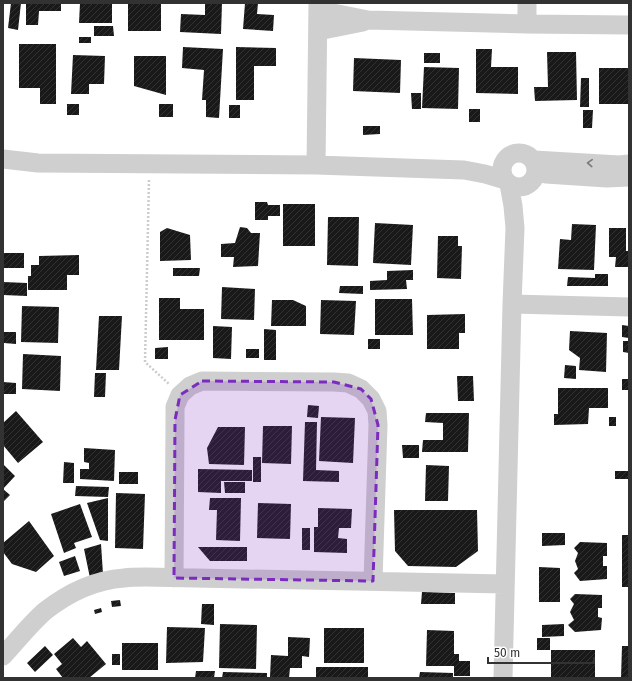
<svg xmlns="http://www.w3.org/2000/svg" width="632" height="681" font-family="'Fira Sans',sans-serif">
  <defs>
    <pattern id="building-hatch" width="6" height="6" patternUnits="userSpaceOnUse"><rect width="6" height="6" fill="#191919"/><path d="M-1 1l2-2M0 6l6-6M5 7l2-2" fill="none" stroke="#323232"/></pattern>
  </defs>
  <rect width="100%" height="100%" fill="#fff"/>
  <!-- building -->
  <path fill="url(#building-hatch)" d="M11,3H21L18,30L8,28Z
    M26,3H61V11H39L38,25H26Z
    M80,3H112V23H79Z
    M128,3H161V31H128Z
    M205,3H222L221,34L180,32L181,14L205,15Z
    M245,3H258L257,14L274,15L273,31L243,29Z
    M94,26H113L114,36H94Z
    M79,37H91V43H79Z
    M19,44H56V104H40V88H19Z
    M183,47L223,49L219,118L206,117V100H202L204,70L182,68Z
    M236,47L276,48V66H254V100H236Z
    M476,49H492L491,67H518V94L476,93Z
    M547,52H576L577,100L535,101L534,87H548Z
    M424,53H440V63H424Z
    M73,55L105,56L104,84H89V94H71Z
    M134,56H166V95L134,86Z
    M354,58L401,60L400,93L353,91Z
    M424,67L459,68L458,109L422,108Z
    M599,68H629V104H599Z
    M581,78H589V107H580Z
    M411,93H421V109H412Z
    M67,104H79V115H67Z
    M159,104H173V117H159Z
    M229,105H240V118H229Z
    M469,109H480V122H469Z
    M583,110H593L592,128H583Z
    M363,126H380V134L363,135Z
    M255,202H267L268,205H280V216H268V220H255Z
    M283,204H315V246H283Z
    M328,217H359L358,266L327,265Z
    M375,223L413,225L411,265L373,263Z
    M572,224L596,225L594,270L558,269L560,239L571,240Z
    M240,227L247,228L251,233H260L258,266L233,267L234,257H221V244L235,243Z
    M167,228L190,235L191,260L160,261V232Z
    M609,228H626V251H629V267H615L616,257H609Z
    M438,236H458V246H462L461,279L437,278Z
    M4,253H24V268H3Z
    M79,255V275H67V290H28V276H31V265H39V256Z
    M173,268H200L199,276H173Z
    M413,270V280H406L407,289L370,290V281L387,280V271Z
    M595,274H608V286H567L568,277L595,278Z
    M3,282L27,283V296L3,295Z
    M340,286H363V294L339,293Z
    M222,287L255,289L254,320L221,319Z
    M159,298H180V309H204V340H159Z
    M375,299H412L413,335H375Z
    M272,300H293L306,306V326H271Z
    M321,300L356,301L354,335L320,334Z
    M22,306L59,307L58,343L21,342Z
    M465,314V333H459V349H427V315Z
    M99,316H122L119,370H96Z
    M622,325L629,326V338L622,337Z
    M213,326L232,327L231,359L213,358Z
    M264,329L276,330V360H264Z
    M570,331L607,333L606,372L579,370L580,358L569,350Z
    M4,332H16V344L4,343Z
    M368,339H380V349H368Z
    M623,341H629V353L623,352Z
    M168,347V359H155V348Z
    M246,349H259V358H246Z
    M23,354L61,356L60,391L22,389Z
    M565,365L576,366V379L564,378Z
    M95,373H106L105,397H94Z
    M457,376H473L474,401H458Z
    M622,379H629V390H622Z
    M3,382L16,383V394H3Z
    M558,388H608V408H589L588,424L554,425V414H558Z
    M308,405L319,406L318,418L307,417Z
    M16,411L43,442L18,463L3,445V423Z
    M426,413H469L468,452H422L423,440H443V423L425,422Z
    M321,417L355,418L353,463L319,461Z
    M609,417H616V426H609Z
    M305,422H317L316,470L339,471V482L303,481Z
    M263,426H292L291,464L262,463Z
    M218,427H245L244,465L209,464L207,448Z
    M402,445H419V458H403Z
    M84,448L115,450L114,481L80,479V469H89V463L84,462Z
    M253,457H261V482H253Z
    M64,462L74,463V483H63Z
    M3,464L15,476L3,489Z
    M426,465L449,466L448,501H425Z
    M198,469L252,470V481H221V493L198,492Z
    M615,471H629V479H615Z
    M119,472H138V484H119Z
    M224,482H245V493H225Z
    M76,486L109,487L108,497L75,496Z
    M3,489L10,495L3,502Z
    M116,493L145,494L143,549L115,548Z
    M108,498V541L100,540L87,503Z
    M210,498H241L240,541L216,540L217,510H209Z
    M258,503L291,504L290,539L257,538Z
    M80,504L92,537L74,543L76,548L64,553L51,514Z
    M318,508L352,509L351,528H339L338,538L347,539V553L314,552V527H318Z
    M394,510H477L478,551L456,567L408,566L395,551Z
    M29,521L54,556L36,572L12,564L3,552V543Z
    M302,528H310V550H302Z
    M542,533H565V545L542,546Z
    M622,535H629V587H622Z
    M580,542L607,543V556H603V566H607V579L580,581L574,573L578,569L575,561L578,553L574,548Z
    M101,544L103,574L90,578L84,549Z
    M198,547H247V561H210Z
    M75,556L80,571L64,576L59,562Z
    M539,567L560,568V602H539Z
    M422,592L455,593V604H421Z
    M575,594L602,595V608H598V617L602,618L601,630L575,632L568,625L574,620L570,612L574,604L570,599Z
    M120,600L121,606L112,607L111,601Z
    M202,604H214V625L201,624Z
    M101,608L102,612L95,614L94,610Z
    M220,624L257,625L256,669L219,668Z
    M564,624V636L542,637V625Z
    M167,627L205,628L203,662L166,663Z
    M324,628H364V663H324Z
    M427,630L454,631V654H459V661H470V676H454V666H426Z
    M288,637L310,638L309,657L302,656V668H290L289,678L270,677L271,655L288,656Z
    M73,638L81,647L87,641L106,664L89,678H63L56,669L62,664L54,654Z
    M537,638H550V650H537Z
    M122,643H158V670H122Z
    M45,646L53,655L35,672L27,663Z
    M622,646H629V678H621Z
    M551,650H595V678H551Z
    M112,654H120V665H112Z
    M316,667H368V678H316Z
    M196,671H215L214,678H195Z
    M223,672L267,673V678H222Z
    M420,672L453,673V678H419Z"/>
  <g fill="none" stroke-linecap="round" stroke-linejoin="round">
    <!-- path -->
    <path stroke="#ccc" stroke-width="2.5" stroke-dasharray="2 2" stroke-linecap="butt" d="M149,180L145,362L169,384"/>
    <!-- minor -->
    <path stroke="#cfcfcf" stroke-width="19" d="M318,10L368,20L527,24L629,25
      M527,24V3
      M318,31L363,22
      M502 170a17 17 0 1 1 34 0a17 17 0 1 1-34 0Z
      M3,159L38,163L316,165L464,170L485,174L505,180
      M534,160L619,165L629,164
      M316,165L318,3
      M546,174L607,178L629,177
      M512,304L629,307
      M174,578L175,420V407L180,395L190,386L202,381L334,382L348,383L361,389L371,399L377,411L378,425L373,581
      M3,656C17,641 30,624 45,611C68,593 96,580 124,578C131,577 139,577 146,577L505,584
      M503,678L512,304L515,228L513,206L509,184"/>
  </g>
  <!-- one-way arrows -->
  <defs><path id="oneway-chevron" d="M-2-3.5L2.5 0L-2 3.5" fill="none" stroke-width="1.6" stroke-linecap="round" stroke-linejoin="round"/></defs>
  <use stroke="#797979" href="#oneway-chevron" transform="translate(590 163) rotate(-177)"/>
  <!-- marked area -->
  <path fill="#7b2cbf" fill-opacity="0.2" stroke="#7b2cbf" stroke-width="3" stroke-dasharray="8 5" stroke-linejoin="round" d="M202,381L334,382L361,389L371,399L378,425L373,581L174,578L175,420L180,395Z"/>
  <!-- border -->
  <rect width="632" height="681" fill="none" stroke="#323232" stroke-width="8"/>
  <!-- scale -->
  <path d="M488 657v6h106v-6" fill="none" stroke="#323232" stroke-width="2"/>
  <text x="494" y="657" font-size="12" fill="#323232" stroke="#ffffff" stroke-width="3" paint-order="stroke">50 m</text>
</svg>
